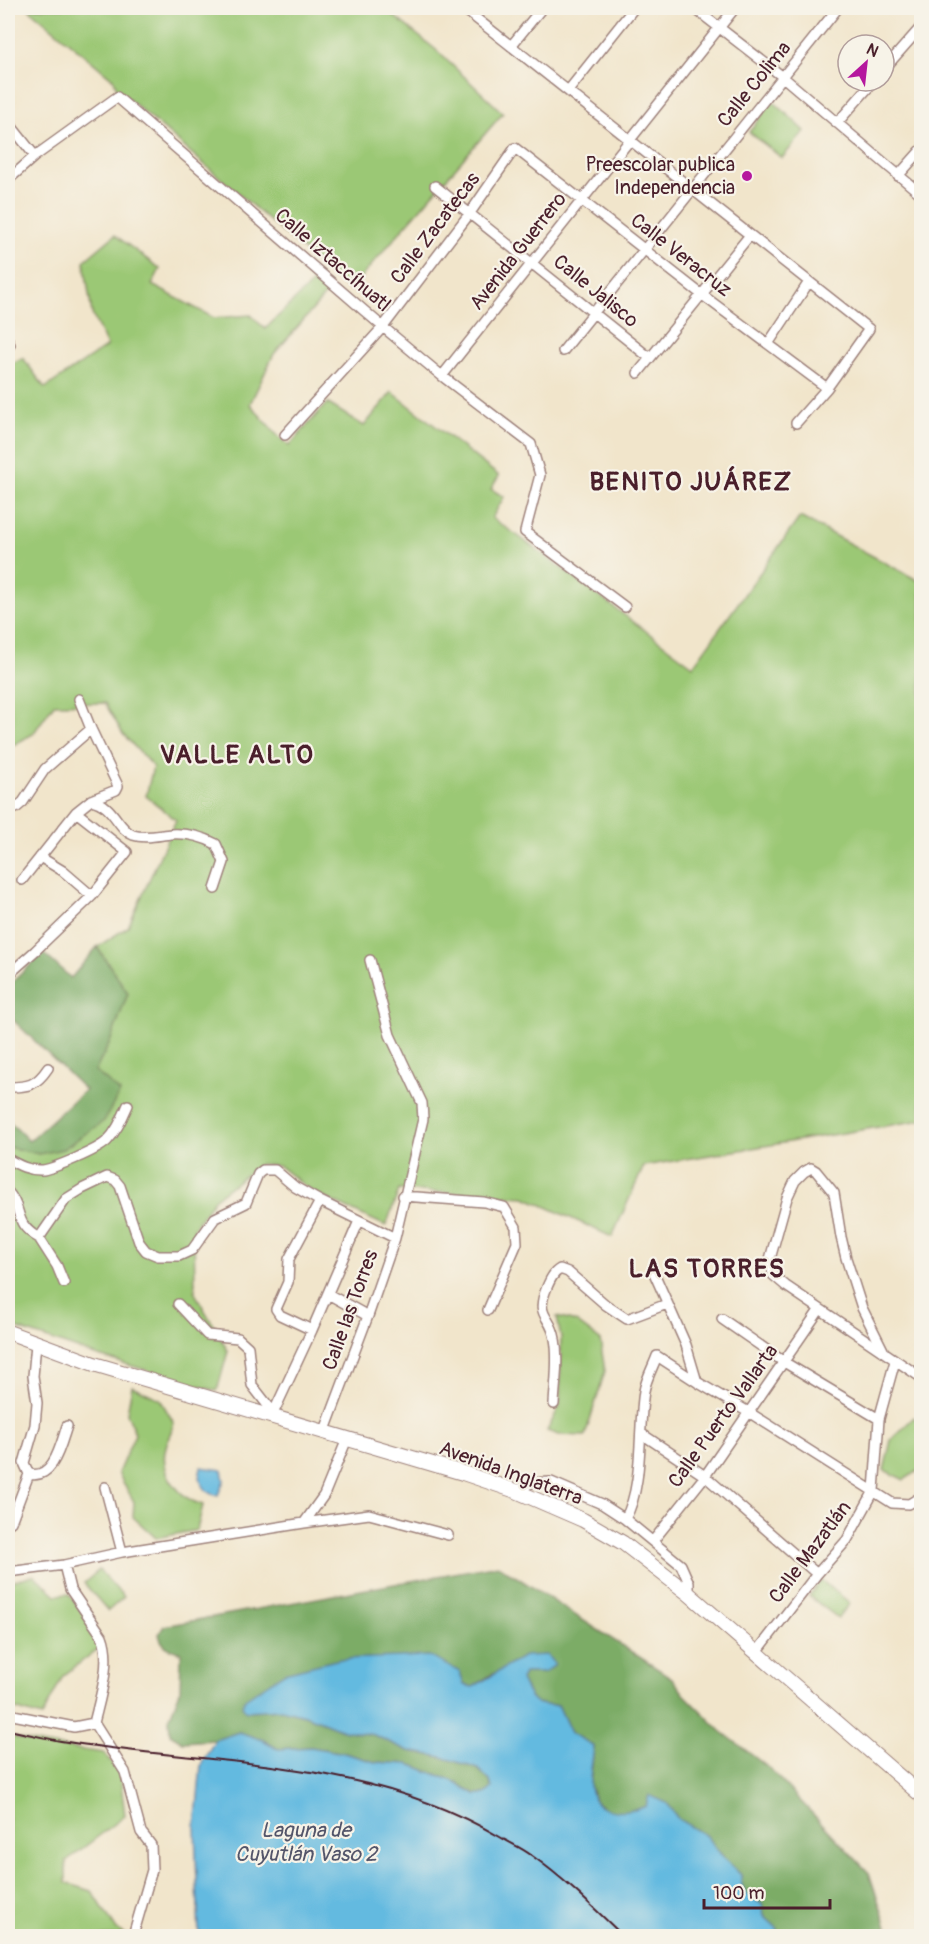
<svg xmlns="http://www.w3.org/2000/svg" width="929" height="1944" font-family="Pangolin,sans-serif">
  <rect width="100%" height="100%" fill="#f7f3e8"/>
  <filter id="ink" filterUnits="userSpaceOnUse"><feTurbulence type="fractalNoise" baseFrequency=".0167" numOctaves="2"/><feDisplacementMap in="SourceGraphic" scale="12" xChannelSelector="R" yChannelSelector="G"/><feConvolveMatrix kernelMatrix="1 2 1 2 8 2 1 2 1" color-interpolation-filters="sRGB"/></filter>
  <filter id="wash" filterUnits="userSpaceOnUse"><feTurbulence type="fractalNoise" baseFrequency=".008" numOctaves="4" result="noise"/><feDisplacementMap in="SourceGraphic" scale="24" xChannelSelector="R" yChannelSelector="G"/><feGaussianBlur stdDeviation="1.35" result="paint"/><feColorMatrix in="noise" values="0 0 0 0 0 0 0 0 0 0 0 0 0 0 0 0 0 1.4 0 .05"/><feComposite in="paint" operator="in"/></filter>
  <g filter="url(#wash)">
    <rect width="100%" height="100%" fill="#f1e5cb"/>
    <!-- green -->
    <path fill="#9bc875" stroke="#727450" stroke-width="1.5" d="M28,8H384L435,49L503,113L350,290L117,89L114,80Z
      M773,101L805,131L782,158L749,132Z
      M115,235L160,269L152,285L214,318L251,315L265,329L315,280L328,292L274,354L250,404L277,435L289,446L327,403L364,426L392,392L499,476L491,489L504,497L492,518L518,536L693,666L800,517L921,582V1120L644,1166L612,1237L525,1197L399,1190L386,1226L314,1193L279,1166L260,1164L214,1199L194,1228L195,1293L228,1351L217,1391L95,1355L19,1329L8,1323V1147L39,1154L120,1093L95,1072L110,1042L128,993L97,947L128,927L176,820L146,796L153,767L123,734L105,703L54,704L33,734L8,748V365L23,358L45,388L107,346L92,314L84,261Z
      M557,1317L576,1322L600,1340L605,1371L585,1436L559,1435L547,1431L560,1405L561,1338Z
      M132,1386L160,1399L174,1423C171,1432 167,1441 165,1451C161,1475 180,1499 203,1505L197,1530L156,1538L133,1517L134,1502L118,1473L135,1434L127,1413Z
      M914,1417L921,1425V1469L904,1480L884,1470L891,1440Z
      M99,1570L124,1597L108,1611L84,1583Z
      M34,1575L56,1595L69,1594L89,1622L99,1648L63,1676L42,1717L8,1707V1582Z
      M821,1580L850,1603L838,1618L809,1596Z
      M8,1736L41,1744L104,1753L120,1774L125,1816L66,1861V1883L92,1891L117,1930L127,1936H8Z"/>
    <!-- forest -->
    <path fill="#7cac66" stroke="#636648" stroke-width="1.5" d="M97,947L128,993L110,1042L95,1071L120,1092L104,1121L63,1149L39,1154L8,1147V1120L29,1141L85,1090L8,1015V986L43,953L71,978Z
      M498,1565L672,1678L684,1694L721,1731L770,1769L869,1873L888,1930L899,1936H778L777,1928L764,1916L762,1904C748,1897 740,1891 741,1875L724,1858L705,1835L678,1819L667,1803L646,1806L634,1812H610L595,1801L590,1785L594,1746L571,1733L558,1705C534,1707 531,1701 521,1680L524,1673H544L554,1666L492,1674L473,1687L464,1685L246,1711L281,1709L308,1716L343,1730L374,1735L409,1751L442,1757L478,1769L490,1781L492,1788L485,1794H476L451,1780L409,1764L375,1762L344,1753L311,1747L278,1749L263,1740L239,1732L215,1740L183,1742L170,1734L169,1719L180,1691L181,1653C170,1649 161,1647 159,1634L164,1626Z"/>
    <!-- water -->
    <path fill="#63bae0" stroke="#566c86" stroke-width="1.5" d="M201,1467L222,1470L224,1481L218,1495C207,1495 204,1488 199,1478Z
      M547,1655L555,1665L544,1673H524L521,1680C531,1701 534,1707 558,1705L571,1733L594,1746C593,1758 590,1772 590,1785C591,1814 625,1816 646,1806L649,1795L667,1803L678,1819L705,1835L724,1858L741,1875C740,1891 749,1897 762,1904L764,1916L777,1928L778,1936H199L195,1828L201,1765L215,1740L239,1732L263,1740L278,1749L311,1747L344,1753L375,1762L409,1764L451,1780L475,1794H485L492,1788L490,1781L478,1769L442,1757L409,1751L374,1735L343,1730L308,1716L281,1709L246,1711L242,1706L245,1699L284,1673L340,1659L429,1656L460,1672L464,1685L473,1687L524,1656Z"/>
  </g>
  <g filter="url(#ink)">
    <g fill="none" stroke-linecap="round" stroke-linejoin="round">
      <defs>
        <path id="minor" d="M463,8L869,329L827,388L796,423
          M694,8L783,77L922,195
          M511,46L542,8
          M884,69L922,26
          M568,91L634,8
          M8,122L35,156
          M837,123L874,81
          M898,176L922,149
          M8,180L35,156L117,97L383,327L442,376L531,444L540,475L525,532L625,607
          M435,186L650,358
          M8,340L10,345
          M768,344L809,282
          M563,351L838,8
          M638,373L750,235
          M442,376L735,8
          M285,435L383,327L470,213L515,148L701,294L827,388
          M91,800C114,804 117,829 133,835C145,839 159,835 171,834C187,833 201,836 216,844L224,862L215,889
          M8,805L16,808L23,802L45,769L91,729
          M40,857L63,871L92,896
          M22,880L76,812L91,800L116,790L118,786L91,729L79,699
          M8,975L35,951L92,896L127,852L76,812
          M8,1087C28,1087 36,1086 48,1068
          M8,1159C18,1165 29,1171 43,1170C55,1168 98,1150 107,1141C117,1131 122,1118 128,1105
          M8,1192C24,1209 12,1223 39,1238L66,1199L82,1189L107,1177L115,1180L120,1186L139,1242L146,1251L158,1256H179L192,1250L215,1218L246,1203L258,1174L263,1170H275L295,1187L320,1201L395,1238
          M403,1196L484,1202L504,1207L516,1227L517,1243L488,1310
          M39,1238L57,1266L64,1283
          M654,1273L686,1345L697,1382
          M328,1294L368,1316
          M178,1304L207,1335L238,1338L248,1347L252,1385L273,1412
          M722,1319L784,1362L879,1419
          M312,1330L280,1315L276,1309L288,1282L289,1259L320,1201
          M883,1350L862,1308L846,1258L841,1237L834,1193L816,1171L811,1168L804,1172L795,1181L787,1198L770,1259L773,1275L786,1286L922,1378
          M554,1404C555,1383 559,1360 555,1339C551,1314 534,1318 547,1287C550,1280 553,1273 560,1269L568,1272L606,1305L627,1319L667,1304
          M271,1418L312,1330L359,1221
          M324,1433L368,1316L395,1238L423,1119L422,1103L390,1035L370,960
          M642,1434L705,1476L817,1574
          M29,1474C54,1480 61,1443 67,1426
          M105,1487L122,1552
          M516,1491L531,1483L551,1482L602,1504L625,1519L681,1565L689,1583V1594
          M625,1519C644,1486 638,1428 644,1391C646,1379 653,1367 657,1356L697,1382L750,1413L892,1503L909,1504L922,1496
          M11,1522L29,1474L24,1463L35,1425L37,1403L33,1376L36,1344
          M304,1523L369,1514L448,1535
          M653,1541L705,1476L820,1309
          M64,1565L70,1589L102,1636C112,1661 100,1698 94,1723
          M8,1572L64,1565L122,1552L304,1523L324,1495L347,1439
          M756,1653L817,1574L847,1540L874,1491L879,1419L895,1361
          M8,1714L74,1727L94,1723
          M94,1723L125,1772L141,1832L151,1845L152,1870L134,1932L135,1936"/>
        <path id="secondary" d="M8,1332L94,1364L463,1473L516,1491L583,1520L623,1543L689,1594L922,1796"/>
      </defs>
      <!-- minor casing -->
      <use href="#minor" stroke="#9e827b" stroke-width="12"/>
      <!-- secondary casing -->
      <use href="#secondary" stroke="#9e827b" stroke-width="16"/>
      <!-- minor -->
      <use href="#minor" stroke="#fff" stroke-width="9"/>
      <!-- secondary -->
      <use href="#secondary" stroke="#fff" stroke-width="14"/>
      <!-- rail -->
      <path stroke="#4a1f2b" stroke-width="2" d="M8,1730C25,1733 43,1738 61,1741C213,1766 362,1756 500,1837C510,1843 522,1848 531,1855C565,1879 594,1908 623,1936"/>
    </g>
  </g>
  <!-- markers -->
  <circle fill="#b5179e" stroke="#f7f3e8" stroke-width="2" cx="747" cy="176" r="6"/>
  <g text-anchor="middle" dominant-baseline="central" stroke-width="4.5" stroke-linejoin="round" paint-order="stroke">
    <!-- street labels -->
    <g font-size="20" fill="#4a1f2b" stroke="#f7f3e8">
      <text transform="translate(754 84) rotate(-51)">Calle Colima</text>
      <text transform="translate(435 228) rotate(-53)">Calle Zacatecas</text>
      <text transform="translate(518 251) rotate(-52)">Avenida Guerrero</text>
      <text transform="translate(681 255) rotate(38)">Calle Veracruz</text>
      <text transform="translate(333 260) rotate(41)">Calle Iztaccíhuatl</text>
      <text transform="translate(596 291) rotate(39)">Calle Jalisco</text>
      <text transform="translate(350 1310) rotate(-70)">Calle las Torres</text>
      <text transform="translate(723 1416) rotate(-54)">Calle Puerto Vallarta</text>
      <text transform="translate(511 1473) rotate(20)">Avenida Inglaterra</text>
      <text transform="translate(810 1552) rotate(-53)">Calle Mazatlán</text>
    </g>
    <!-- poi labels -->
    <g font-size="20" fill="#4a1f2b" stroke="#f7f3e8" text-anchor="end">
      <text x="735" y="164">Preescolar publica<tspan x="735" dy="23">Independencia</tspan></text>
    </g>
    <!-- water labels -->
    <g font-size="21" font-style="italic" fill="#53556a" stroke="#f7f3e8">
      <text x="306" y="1830">Laguna de<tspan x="306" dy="24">Cuyutlán Vaso 2</tspan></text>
    </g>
    <!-- district labels -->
    <g font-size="26" font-weight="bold" letter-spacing="1.5" fill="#4a1f2b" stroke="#f7f3e8">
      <text x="691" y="482">BENITO JUÁREZ</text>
      <text x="237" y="755">VALLE ALTO</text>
      <text x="707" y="1269">LAS TORRES</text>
    </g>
  </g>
  <!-- margin -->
  <rect width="929" height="1944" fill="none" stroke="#f7f3e8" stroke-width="30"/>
  <!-- north arrow -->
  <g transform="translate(866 63) rotate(27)"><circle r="28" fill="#f7f3e8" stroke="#b29e9c" stroke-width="1.5"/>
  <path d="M0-4.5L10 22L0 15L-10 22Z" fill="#b5179e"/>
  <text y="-9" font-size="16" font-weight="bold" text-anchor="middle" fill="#4a1f2b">N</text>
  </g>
  <!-- scale -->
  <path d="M704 1899v9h126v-9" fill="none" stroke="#4a1f2b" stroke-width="3"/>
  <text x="713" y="1899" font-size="18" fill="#4a1f2b" stroke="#f7f3e8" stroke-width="4.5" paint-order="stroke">100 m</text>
</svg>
